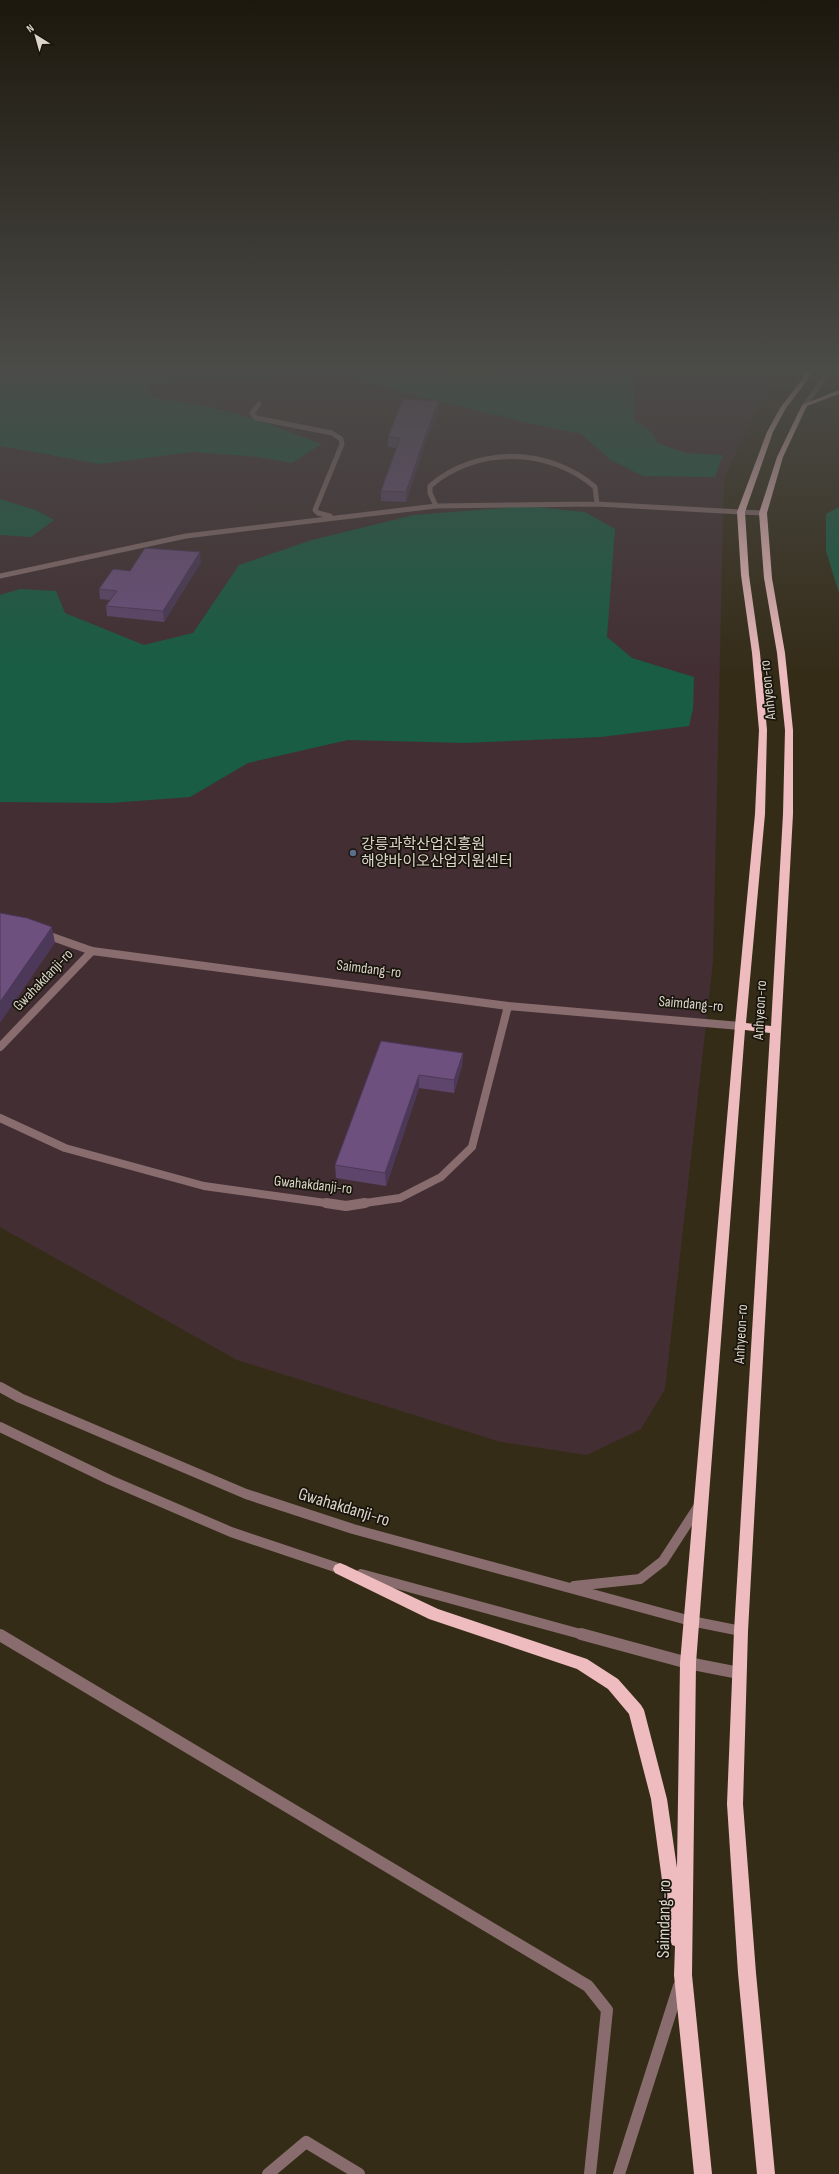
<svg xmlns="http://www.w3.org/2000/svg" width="839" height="2174" font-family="'Sofia Sans Condensed','Noto Sans KR',sans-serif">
  <rect width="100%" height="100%" fill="#352c18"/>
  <!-- industrial -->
  <path fill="#432f33" d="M0,367H776L724,479L713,962L665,1389L641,1429L587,1455L501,1442L237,1360L0,1227Z"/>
  <!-- green -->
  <path fill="#185d44" d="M0,367H436C470,388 507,370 543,367C574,365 605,367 635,367L634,421C646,427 653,431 657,443L686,453L723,455L715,477L643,476L609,459L582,434L528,423L318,371L253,381L189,378L146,387L153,397L211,407L255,419L321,444L292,463L258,457L192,452L100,464L0,446Z
    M0,499L36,510L54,520L31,537L0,535Z
    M528,506L585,512L615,529L607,637L632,658L694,677L693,709L689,726L601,737L465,743L348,740L248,763L190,797L111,803L0,802V595L20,589L56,591L65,613L144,645L193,633L239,565L312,540L414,515Z
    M839,507V593L826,551V514Z"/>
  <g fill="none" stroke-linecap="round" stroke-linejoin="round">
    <!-- service -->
    <path stroke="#896d6e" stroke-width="5" d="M259,404L252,413L256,418L332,433L341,439L342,444L315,510L318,513L330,516
      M436,506L430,493V486C476,446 549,447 595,487L597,504
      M0,576L186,536L436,506L597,504L741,512"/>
    <!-- minor-far2 -->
    <path stroke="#896d6e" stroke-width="8" d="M44,934L92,951L508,1006L740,1026
      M0,1047L92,951
      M0,1118L65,1148L204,1186L333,1204
      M358,1204L400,1198L441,1177L472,1147L508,1006"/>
    <!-- minor-far1 -->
    <path stroke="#896d6e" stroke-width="10" d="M326,1203L346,1206L365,1203"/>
    <!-- minor -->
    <path stroke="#896d6e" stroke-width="12" d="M0,1635L588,1986L607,2010L590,2174
      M268,2174L306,2142L359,2174"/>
    <!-- tertiary-far2 -->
    <path stroke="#896d6e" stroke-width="5" d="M806,378L813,367
      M805,405L832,367
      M741,512L763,513"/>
    <!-- tertiary-far1 -->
    <path stroke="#896d6e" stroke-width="10" d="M0,1387L20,1398L246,1494L353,1529L691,1621L741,1631
      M0,1427L110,1480L231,1532L344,1570
      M361,1574L584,1635
      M574,1586L640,1579L663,1561L698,1507"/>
    <!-- tertiary -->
    <path stroke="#896d6e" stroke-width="12" d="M581,1634L688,1663L739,1673
      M619,2174L679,1986"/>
    <!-- trunk -->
    <path fill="#eebcbe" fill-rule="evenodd" d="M805,367H811L809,378L786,408L773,432L745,512L749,575L760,653L767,730L765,814L746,1023L771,1026L783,814L785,730L777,653L764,578L759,513L777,457L802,405L839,390V394L807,406L805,410L783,457L767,513L772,578L785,653L793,730V814L748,1631L743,1804L756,1973L775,2174H757L738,1973L727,1804L734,1631L770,1033L745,1030L696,1663L692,1975L712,2174H694L674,1975L675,1946L672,1945L670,1939L651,1799L629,1714L608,1689L577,1669L429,1619L335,1573L333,1569L335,1565L340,1563L345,1565L438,1609L587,1659L618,1679L641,1705L644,1710L667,1799L677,1868L680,1663L735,1026L755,814L759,730L752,653L741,575L737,512L767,432L780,408L803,378Z"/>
  </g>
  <!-- wall -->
  <path fill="#5e456c" d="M439,411L427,438L406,502L381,501V491L396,448L388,447V437Z
    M201,562L164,622L107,616L106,606L110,600L100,599L99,589L130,571Z
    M381,1041L463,1053L462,1066L454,1093L419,1088L386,1186L336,1178L335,1165Z"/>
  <!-- shaded-wall -->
  <path fill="#4c3858" d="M439,401V411L427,438L406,502V492L428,428Z
    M200,552L201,562L164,622L163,611Z
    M52,927L55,943L0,1023V1002Z
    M463,1053L462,1066L454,1093V1080Z
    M419,1075V1088L386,1186L385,1173Z"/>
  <!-- building -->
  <path fill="#6d507e" stroke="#4c3858" d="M403,399L439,401L428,428L406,492L381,491L400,438L388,437Z
    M145,548L200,552L163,611L106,606L117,591L99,589L113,569L130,571Z
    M0,913L27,918L52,927L0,1002Z
    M381,1041L463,1053L454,1080L419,1075L385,1173L335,1165Z"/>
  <!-- sky -->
  <linearGradient id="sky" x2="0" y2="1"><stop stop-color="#1d180d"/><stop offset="0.55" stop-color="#4b4b48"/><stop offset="1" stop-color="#4b4b48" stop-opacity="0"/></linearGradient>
  <rect width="839" height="672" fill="url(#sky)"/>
  <!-- markers -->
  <circle fill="#5c6f8a" stroke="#19150d" stroke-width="1.5" cx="353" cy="853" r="4"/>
  <g text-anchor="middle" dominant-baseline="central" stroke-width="3.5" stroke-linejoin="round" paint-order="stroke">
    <!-- street labels -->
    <g font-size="15" fill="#dcd6ca" stroke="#19150d">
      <text transform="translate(768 690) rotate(-96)">Anhyeon-ro</text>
      <text transform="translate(369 969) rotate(7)">Saimdang-ro</text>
      <text transform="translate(43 980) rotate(-46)">Gwahakdanji-ro</text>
      <text transform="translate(691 1004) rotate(5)">Saimdang-ro</text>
      <text transform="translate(760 1010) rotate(-87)">Anhyeon-ro</text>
      <text transform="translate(313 1185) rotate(6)">Gwahakdanji-ro</text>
      <text transform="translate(741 1334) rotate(-87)">Anhyeon-ro</text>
    </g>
    <!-- poi labels -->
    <g font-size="15" fill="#dcd6ca" stroke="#19150d" text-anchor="start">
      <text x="361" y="844">강릉과학산업진흥원<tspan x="361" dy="17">해양바이오산업지원센터</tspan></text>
    </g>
    <!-- near-street labels -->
    <g font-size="18" fill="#dcd6ca" stroke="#19150d">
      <text transform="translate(344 1507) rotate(17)">Gwahakdanji-ro</text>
      <text transform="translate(664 1919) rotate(-89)">Saimdang-ro</text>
    </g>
  </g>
  <!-- north arrow -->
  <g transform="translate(36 36) rotate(323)" stroke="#19150d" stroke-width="3" paint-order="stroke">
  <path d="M0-3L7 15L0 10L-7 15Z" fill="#dcd6ca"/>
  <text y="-6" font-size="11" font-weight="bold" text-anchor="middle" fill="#dcd6ca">N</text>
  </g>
</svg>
